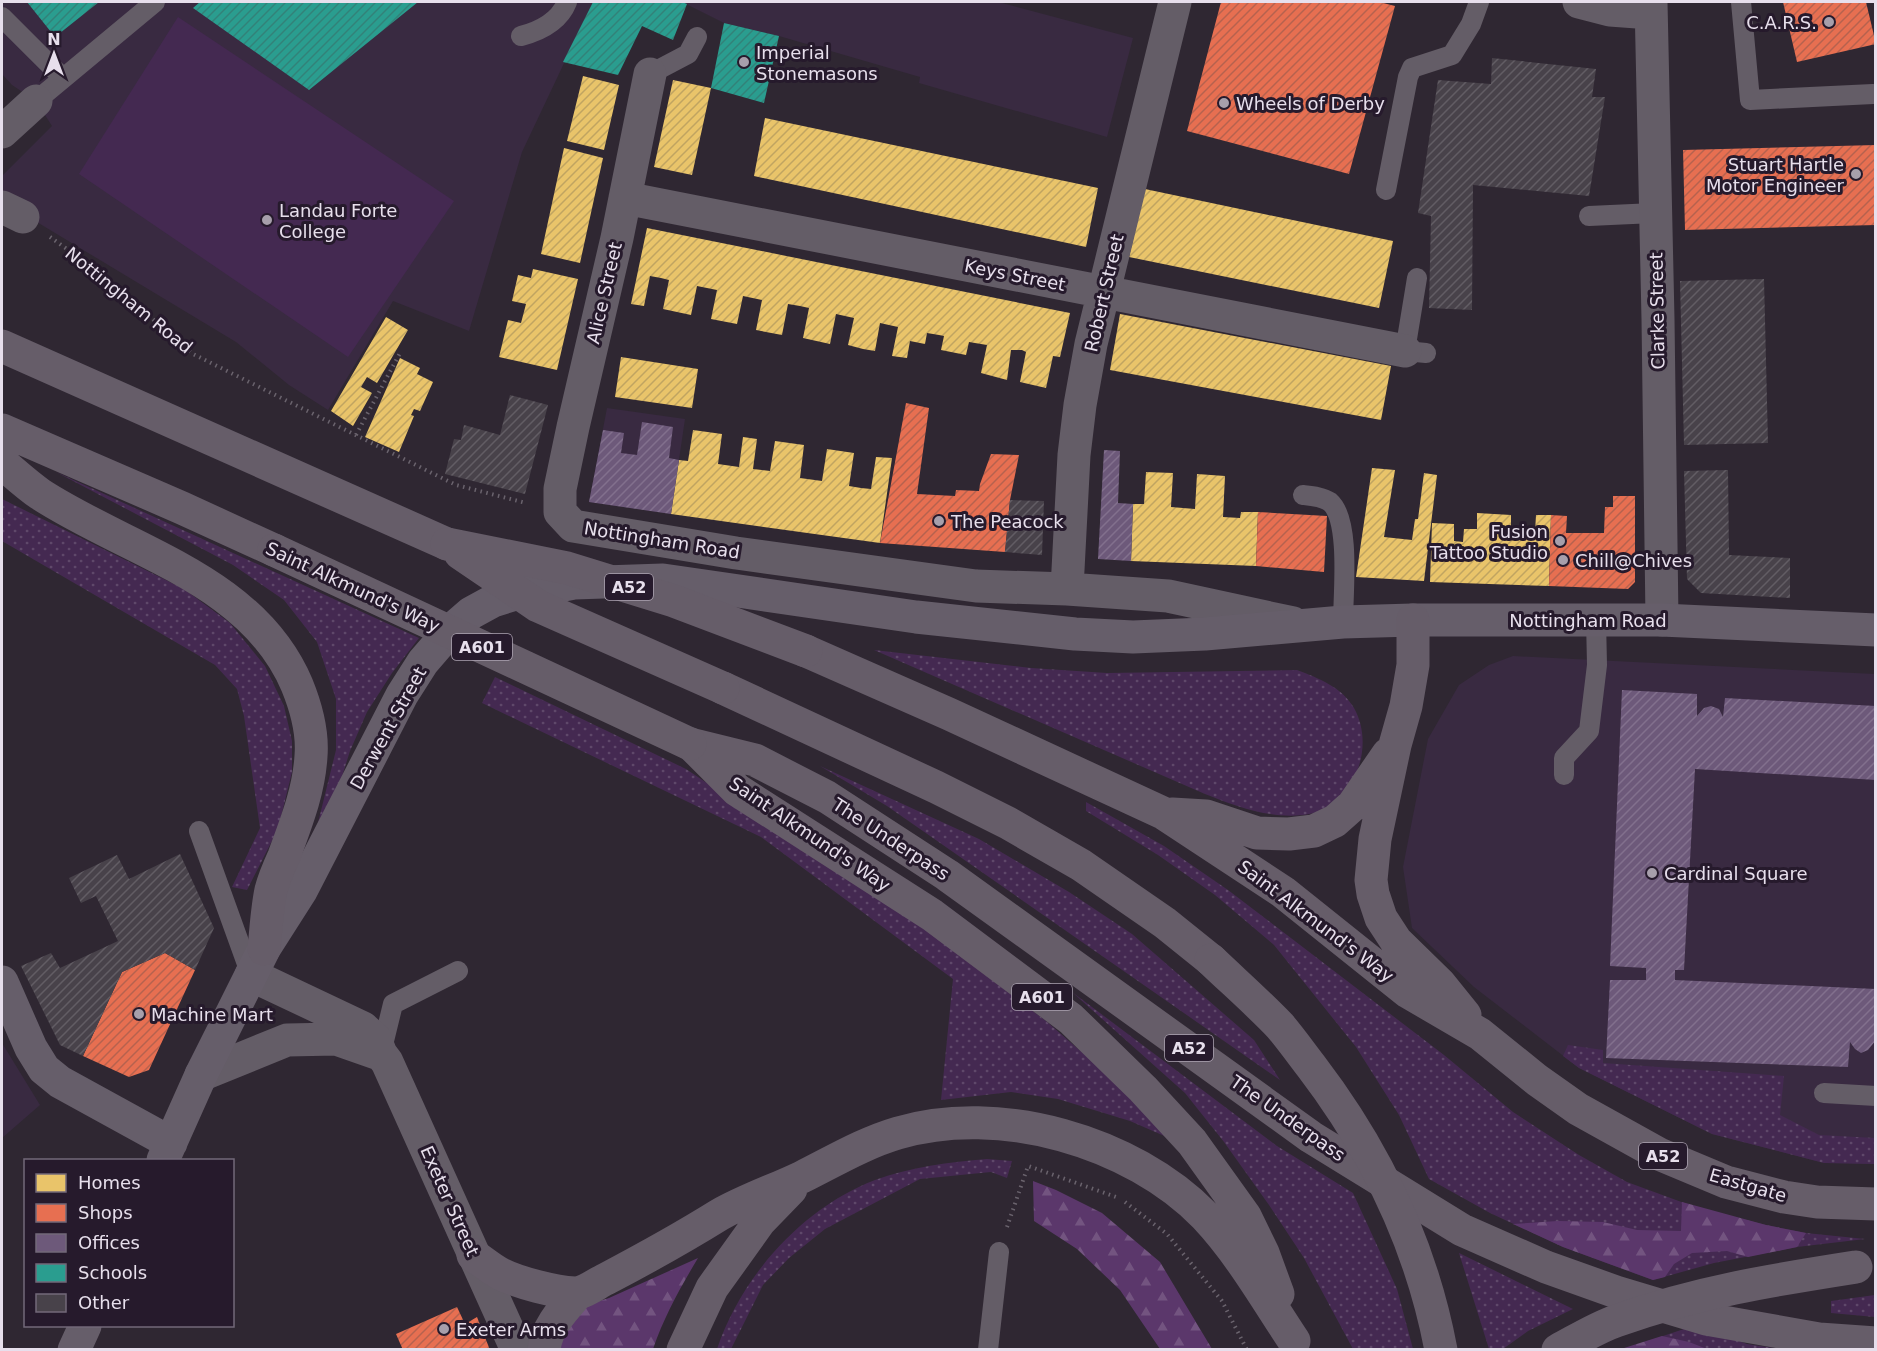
<svg xmlns="http://www.w3.org/2000/svg" width="1877" height="1351" font-family="'DejaVu Sans',sans-serif">
  <defs>
    <pattern id="grass-dots" width="8" height="8" patternUnits="userSpaceOnUse" patternTransform="scale(1.5)"><rect width="8" height="8" fill="#442951"/><path d="M2 2h.1M6 6h.1" fill="none" stroke="#5f486a" stroke-width="1.8" stroke-linecap="round"/></pattern>
    <pattern id="forest-firs" width="22" height="20" patternUnits="userSpaceOnUse" patternTransform="scale(1.5)"><rect width="22" height="20" fill="#5b376b"/><path d="M5 1l3.5 6h-7zM16 11l3.5 6h-7z" fill="#735480"/></pattern>
    <pattern id="homes-hatch" width="6" height="6" patternUnits="userSpaceOnUse" patternTransform="scale(1.5)"><rect width="6" height="6" fill="#e9c46a"/><path d="M-1 1l2-2M0 6l6-6M5 7l2-2" fill="none" stroke="#c0a461"/></pattern>
    <pattern id="shops-hatch" width="6" height="6" patternUnits="userSpaceOnUse" patternTransform="scale(1.5)"><rect width="6" height="6" fill="#e76f51"/><path d="M-1 1l2-2M0 6l6-6M5 7l2-2" fill="none" stroke="#b6624e"/></pattern>
    <pattern id="offices-hatch" width="6" height="6" patternUnits="userSpaceOnUse" patternTransform="scale(1.5)"><rect width="6" height="6" fill="#6d597a"/><path d="M-1 1l2-2M0 6l6-6M5 7l2-2" fill="none" stroke="#82708d"/></pattern>
    <pattern id="schools-hatch" width="6" height="6" patternUnits="userSpaceOnUse" patternTransform="scale(1.5)"><rect width="6" height="6" fill="#2a9d8f"/><path d="M-1 1l2-2M0 6l6-6M5 7l2-2" fill="none" stroke="#328279"/></pattern>
    <pattern id="building-hatch" width="6" height="6" patternUnits="userSpaceOnUse" patternTransform="scale(1.5)"><rect width="6" height="6" fill="#48424a"/><path d="M-1 1l2-2M0 6l6-6M5 7l2-2" fill="none" stroke="#625d64"/></pattern>
  </defs>
  <rect width="100%" height="100%" fill="#2f2732"/>
  <!-- built -->
  <path fill="#392a41" d="M2,2H593L522,152L469,331L393,301L328,410L289,385L236,342L2,201V176L52,126L36,101L12,85L2,74Z
    M682,2H998L1133,38L1107,137L919,83L920,77L779,36L724,23Z
    M607,408L685,419L671,514L589,502Z
    M1513,656L1875,674V1164L1824,1163L1712,1134L1579,1068L1474,987L1412,928L1403,867L1428,739L1459,685L1489,665Z
    M2,1043L40,1105L2,1138Z"/>
  <!-- grass -->
  <path fill="url(#grass-dots)" d="M56,472L419,638L392,673L367,712L350,751L333,805L314,839L336,750V699L317,642L284,600L233,565Z
    M2,499L184,589L230,623L265,666L284,706L292,741V772L278,829L247,890L232,887L260,828L244,716L237,689L215,665L2,541Z
    M874,650L1031,668L1107,673L1297,670C1318,678 1342,687 1354,708C1377,749 1352,810 1303,815C1270,819 1235,806 1205,794Z
    M495,677L686,769L929,932L1046,1021L1100,1068L1169,1138L1130,1121L1058,1099L1011,1092L941,1100L953,979L761,837L482,703Z
    M820,766L979,839L1069,892L1132,934L1254,1040L1280,1080L887,806Z
    M1086,802L1164,846L1228,890L1444,1055L1513,1112L1579,1155L1627,1182L1695,1207L1766,1225L1806,1233L1865,1239L1797,1247L1714,1263L1653,1280L1563,1247L1490,1213L1429,1179L1399,1115L1356,1047L1274,945L1215,895L1158,855L1086,811Z
    M1072,992L1277,1146L1353,1193L1397,1289L1413,1349H1353L1304,1258L1269,1205L1224,1142L1185,1093Z
    M1568,1045L1603,1050V1063L1784,1076L1780,1115L1819,1135L1875,1138V1164L1824,1163L1712,1134L1579,1068L1563,1056Z
    M987,1159L1012,1161L1007,1178L991,1172L920,1179L825,1229L789,1258L763,1285L731,1349H717C741,1277 802,1208 875,1180C910,1167 950,1162 987,1159Z
    M1459,1253L1573,1309L1528,1331L1503,1349H1489Z
    M1875,1295V1317L1831,1313V1301Z
    M1696,1325L1747,1344L1780,1349L1621,1350Z"/>
  <!-- forest -->
  <path fill="url(#forest-firs)" d="M1033,1181L1056,1190L1102,1213L1160,1262L1212,1349H1160L1120,1290L1077,1249L1034,1221Z
    M1682,1202L1766,1225L1806,1233L1797,1247L1748,1257L1727,1251L1692,1253L1674,1264L1665,1277L1653,1280L1563,1247L1513,1224L1558,1221L1603,1222L1637,1230L1681,1231Z
    M698,1258C680,1288 664,1317 653,1349L555,1350L577,1308L609,1298Z
    M1662,1336L1689,1342L1707,1349H1621Z"/>
  <!-- pitch -->
  <path fill="#442951" d="M178,17L454,201L348,357L79,174Z"/>
  <!-- homes -->
  <path fill="url(#homes-hatch)" d="M583,76L619,85L604,150L567,141Z
    M673,80L711,88L692,175L654,167Z
    M765,118L1098,188L1086,247L754,176Z
    M564,148L603,158L580,263L541,254Z
    M1145,189L1393,241L1379,308L1129,257Z
    M647,228L1070,313L1060,357L1053,356L1046,388L1020,382L1026,352L1022,350H1011L1007,380L981,373L987,345L969,342L966,355L941,350L944,336L939,335L927,333L925,344L910,341L907,358L892,356L898,327L880,323L875,351L863,349L848,345L854,318L836,314L830,344L803,338L809,308L800,306L788,304L782,335L756,330L762,300L743,296L737,324L711,319L717,290L697,286L691,315L663,309L669,280L661,278L650,276L644,306L631,304Z
    M533,269L578,279L557,370L499,357L508,320L521,323L526,304L512,301L518,275L531,278Z
    M1120,314L1391,366L1381,420L1110,370Z
    M386,317L408,330L377,383L367,377L361,387L372,393L353,426L331,411Z
    M621,357L698,369L692,408L615,397Z
    M400,358L420,368L417,374L433,382L420,411L414,409L411,415L414,416L399,452L365,437Z
    M693,430L722,434L718,464L739,467L743,437L757,439L753,469L770,471L775,441L804,445L800,478L822,481L827,449L854,453L849,486L861,488L871,489L876,457L892,458L880,543L671,514L679,460L688,461Z
    M1372,468L1395,470L1384,537L1412,540L1415,519H1418L1424,473L1437,475L1424,581L1356,577Z
    M1146,472L1173,473L1171,507L1195,509L1197,474L1225,476L1223,517L1240,518L1241,512H1258L1256,566L1131,561L1133,504H1144Z
    M1477,513L1511,515V531L1520,532H1535L1536,515H1551L1549,586L1430,582L1432,523L1454,524V541L1463,542L1464,529H1477Z"/>
  <!-- shops -->
  <path fill="url(#shops-hatch)" d="M1221,2H1379L1395,6L1349,174L1187,131Z
    M1783,2H1866L1876,44L1797,62Z
    M1876,145V225L1685,230L1683,150Z
    M906,403L929,408L917,494L955,496L956,490L979,491L980,484L991,454L1019,455L1010,500L1005,552L880,543Z
    M1613,496H1635V582L1628,589L1549,586L1551,515L1567,516L1566,533H1604L1605,507H1613Z
    M1258,512L1327,516L1324,572L1256,566Z
    M165,953L195,970L149,1070L129,1077L83,1056L122,972Z
    M457,1307L465,1324L477,1317L490,1350H403L396,1334Z"/>
  <!-- offices -->
  <path fill="url(#offices-hatch)" d="M642,422L673,427L669,458L679,460L671,514L589,502L603,430L624,433L621,453L637,455Z
    M1104,450L1120,451L1118,503L1133,504L1131,561L1098,559Z
    M1622,690L1697,694V716L1704,708L1711,706L1719,709L1723,717L1725,698L1876,706V780L1695,769L1684,970H1675V980L1876,989V1040L1868,1050L1861,1053L1855,1049L1850,1042L1848,1067L1606,1058L1610,980H1646V968L1610,966Z"/>
  <!-- schools -->
  <path fill="url(#schools-hatch)" d="M27,2H99L55,37Z
    M200,2H418L309,90L193,8Z
    M593,2H682L687,4L673,40L642,26L618,75L563,62Z
    M724,23L779,36L764,103L711,88Z"/>
  <!-- building -->
  <path fill="url(#building-hatch)" d="M1492,58L1596,69L1592,97H1605L1589,196L1473,185L1472,310L1429,308L1431,216L1418,213L1438,80L1491,84Z
    M1764,279L1768,443L1684,445L1680,281Z
    M510,395L548,405L525,494L445,474L454,439L461,440L464,425L500,435Z
    M1728,470L1729,555L1790,558V598L1701,593L1687,579L1684,471Z
    M1010,500L1044,501L1042,555L1005,552Z
    M180,854L214,928L195,970L165,953L122,972L83,1056L60,1045L21,966L51,953L60,968L118,941L96,896L81,903L69,878L117,855L129,879Z"/>
  <g fill="none" stroke-linecap="round" stroke-linejoin="round">
    <!-- path -->
    <path stroke="#6a636d" stroke-width="4" stroke-dasharray="1.5 4.5" stroke-linecap="butt" d="M50,237L95,269L193,354L456,485L526,503
      M356,435L400,353
      M1125,1202L1167,1234L1222,1301L1247,1350
      M1007,1227L1028,1166L1119,1198"/>
    <!-- lane -->
    <path stroke="#645d67" stroke-width="20" d="M1741,2L1750,100L1873,94
      M2,17L62,77
      M521,36C540,31 559,22 567,2
      M650,74L688,54L697,37
      M36,101L155,2
      M1386,190L1408,77L1412,68L1452,55L1471,24L1479,2
      M1589,216L1654,213
      M1417,278L1405,351L1426,353
      M1303,495C1312,496 1323,497 1330,502C1351,520 1343,595 1343,622
      M1564,775V758L1589,731L1597,665L1596,619
      M199,831L251,975
      M381,1053L393,1004L458,971
      M1824,1093L1876,1096
      M988,1350L999,1252"/>
    <!-- street -->
    <path stroke="#645d67" stroke-width="33" d="M1579,2L1610,10L1651,13
      M1651,2L1658,319L1662,620
      M650,74L617,238L573,427L560,489V512L573,526L736,553L976,586L1067,589L1168,596L1293,623
      M2,132L36,101
      M625,198L1405,351
      M2,207L23,217
      M1067,589L1074,455L1080,405L1091,344L1175,2
      M251,975L363,1028L375,1039L381,1054L387,1062L517,1350
      M201,1075L287,1040L336,1039L376,1053"/>
    <!-- secondary -->
    <path stroke="#665e6a" stroke-width="33" d="M2,982L31,1048L44,1069L60,1082L171,1143
      M163,1160L201,1075L264,949L301,891L402,695L423,662L448,633L471,613L493,601L512,595L574,583L663,580L916,617L1075,634L1133,637L1205,634L1343,622L1413,620H1662L1876,630
      M74,1350L85,1326"/>
    <!-- primary -->
    <path stroke="#665d69" stroke-width="33" d="M2,346L447,544
      M2,430L182,508L274,550
      M2,463C14,473 27,485 40,494C129,552 252,579 297,685C306,707 313,731 311,756C309,791 296,823 284,856C279,867 274,878 271,890C267,909 266,929 264,949
      M1413,620V665L1406,706L1395,745L1375,839L1371,880L1373,894L1381,918L1396,941L1440,984L1465,1015
      M806,651L949,714L1163,813L1283,892L1408,992L1480,1034L1537,1080L1578,1109L1659,1154L1726,1182L1784,1197L1817,1202L1876,1204
      M723,688L936,787L1008,823L1081,865L1165,923L1211,960
      M690,744L755,760L827,797L947,875L1311,1137L1462,1230L1546,1267L1616,1292L1706,1319L1819,1339L1876,1343
      M691,744L737,790L932,915L1071,1019L1143,1089L1192,1142L1245,1216L1263,1253L1278,1294
      M1172,814L1206,816L1257,833L1289,834L1314,831L1335,821L1353,805L1388,754
      M473,1255C482,1261 491,1269 501,1274C519,1283 555,1292 575,1293C585,1293 597,1283 606,1279C644,1259 682,1238 719,1215C745,1200 775,1190 802,1177C834,1161 864,1143 898,1133C999,1103 1132,1141 1205,1216C1240,1253 1266,1299 1294,1341
      M544,1350C546,1327 564,1309 578,1293
      M683,1350L712,1288L760,1221L791,1189"/>
    <!-- primary-bridge -->
    <path stroke="#665d69" stroke-width="33" d="M447,544L567,568L674,601L806,651
      M274,550L690,744
      M460,553L538,606L723,688
      M1211,960C1234,982 1258,1003 1280,1026C1291,1039 1301,1053 1311,1066C1376,1151 1421,1244 1441,1350
      M1558,1350C1577,1340 1596,1328 1616,1321C1696,1292 1773,1280 1856,1267"/>
  </g>
  <!-- markers -->
  <g fill="#a79fab" stroke="#261a2c" stroke-width="2">
    <circle cx="1829" cy="22" r="6"/>
    <circle cx="744" cy="62" r="6"/>
    <circle cx="1224" cy="103" r="6"/>
    <circle cx="1856" cy="174" r="6"/>
    <circle cx="267" cy="220" r="6"/>
    <circle cx="939" cy="521" r="6"/>
    <circle cx="1560" cy="541" r="6"/>
    <circle cx="1563" cy="560" r="6"/>
    <circle cx="1652" cy="873" r="6"/>
    <circle cx="139" cy="1014" r="6"/>
    <circle cx="444" cy="1329" r="6"/>
  </g>
  <g text-anchor="middle" dominant-baseline="central" stroke-width="6" stroke-linejoin="round" paint-order="stroke">
    <!-- shield labels -->
    <g fill="#261a2c" stroke="#ada4b2" stroke-width="1.5">
      <rect x="605" y="574" width="48" height="26" rx="4.5"/>
      <rect x="452" y="634" width="60" height="26" rx="4.5"/>
      <rect x="1012" y="984" width="60" height="26" rx="4.5"/>
      <rect x="1165" y="1035" width="48" height="26" rx="4.5"/>
      <rect x="1639" y="1143" width="48" height="26" rx="4.5"/>
    </g>
    <g font-size="16" font-weight="bold" fill="#e7dfec">
      <text x="629" y="587">A52</text>
      <text x="482" y="647">A601</text>
      <text x="1042" y="997">A601</text>
      <text x="1189" y="1048">A52</text>
      <text x="1663" y="1156">A52</text>
    </g>
    <!-- poi labels -->
    <g font-size="18" fill="#e7dfec" stroke="#261a2c" text-anchor="start">
      <text x="1817" y="22" text-anchor="end">C.A.R.S.</text>
      <text x="756" y="52">Imperial<tspan x="756" dy="21">Stonemasons</tspan></text>
      <text x="1236" y="103">Wheels of Derby</text>
      <text x="1844" y="164" text-anchor="end">Stuart Hartle<tspan x="1844" dy="21">Motor Engineer</tspan></text>
      <text x="279" y="210">Landau Forte<tspan x="279" dy="21">College</tspan></text>
      <text x="951" y="521">The Peacock</text>
      <text x="1548" y="531" text-anchor="end">Fusion<tspan x="1548" dy="21">Tattoo Studio</tspan></text>
      <text x="1575" y="560">Chill@Chives</text>
      <text x="1664" y="873">Cardinal Square</text>
      <text x="151" y="1014">Machine Mart</text>
      <text x="456" y="1329">Exeter Arms</text>
    </g>
    <!-- street labels -->
    <g font-size="18" fill="#e7dfec" stroke="#261a2c">
      <text transform="translate(1015 275) rotate(11)">Keys Street</text>
      <text transform="translate(604 293) rotate(-77)">Alice Street</text>
      <text transform="translate(1104 293) rotate(-77)">Robert Street</text>
      <text transform="translate(129 300) rotate(39)">Nottingham Road</text>
      <text transform="translate(1657 311) rotate(-91)">Clarke Street</text>
      <text transform="translate(662 540) rotate(9)">Nottingham Road</text>
      <text transform="translate(353 587) rotate(25)">Saint Alkmund's Way</text>
      <text x="1588" y="620">Nottingham Road</text>
      <text transform="translate(388 728) rotate(-61)">Derwent Street</text>
      <text transform="translate(810 834) rotate(34)">Saint Alkmund's Way</text>
      <text transform="translate(891 839) rotate(33)">The Underpass</text>
      <text transform="translate(1316 921) rotate(37)">Saint Alkmund's Way</text>
      <text transform="translate(1288 1118) rotate(35)">The Underpass</text>
      <text transform="translate(1748 1185) rotate(16)">Eastgate</text>
      <text transform="translate(450 1201) rotate(66)">Exeter Street</text>
    </g>
  </g>
  <!-- border -->
  <rect width="1877" height="1351" fill="none" stroke="#e7dfec" stroke-width="6"/>
  <!-- legend -->
  <rect x="24" y="1159" width="210" height="168" fill="#261a2c" stroke="#736979" stroke-width="1.5"/>
  <rect x="36" y="1174" width="30" height="18" fill="#e9c46a" stroke="#736979" stroke-width="1.5"/>
  <text x="78" y="1189" font-size="18" fill="#e7dfec">Homes</text>
  <rect x="36" y="1204" width="30" height="18" fill="#e76f51" stroke="#736979" stroke-width="1.5"/>
  <text x="78" y="1219" font-size="18" fill="#e7dfec">Shops</text>
  <rect x="36" y="1234" width="30" height="18" fill="#6d597a" stroke="#736979" stroke-width="1.5"/>
  <text x="78" y="1249" font-size="18" fill="#e7dfec">Offices</text>
  <rect x="36" y="1264" width="30" height="18" fill="#2a9d8f" stroke="#736979" stroke-width="1.5"/>
  <text x="78" y="1279" font-size="18" fill="#e7dfec">Schools</text>
  <rect x="36" y="1294" width="30" height="18" fill="#48424a" stroke="#736979" stroke-width="1.5"/>
  <text x="78" y="1309" font-size="18" fill="#e7dfec">Other</text>
  <!-- north arrow -->
  <g transform="translate(54 54)" stroke="#261a2c" stroke-width="4.5" paint-order="stroke">
  <path d="M0-4.5L10 22L0 15L-10 22Z" fill="#e7dfec"/>
  <text y="-9" font-size="16" font-weight="bold" text-anchor="middle" fill="#e7dfec">N</text>
  </g>
</svg>
